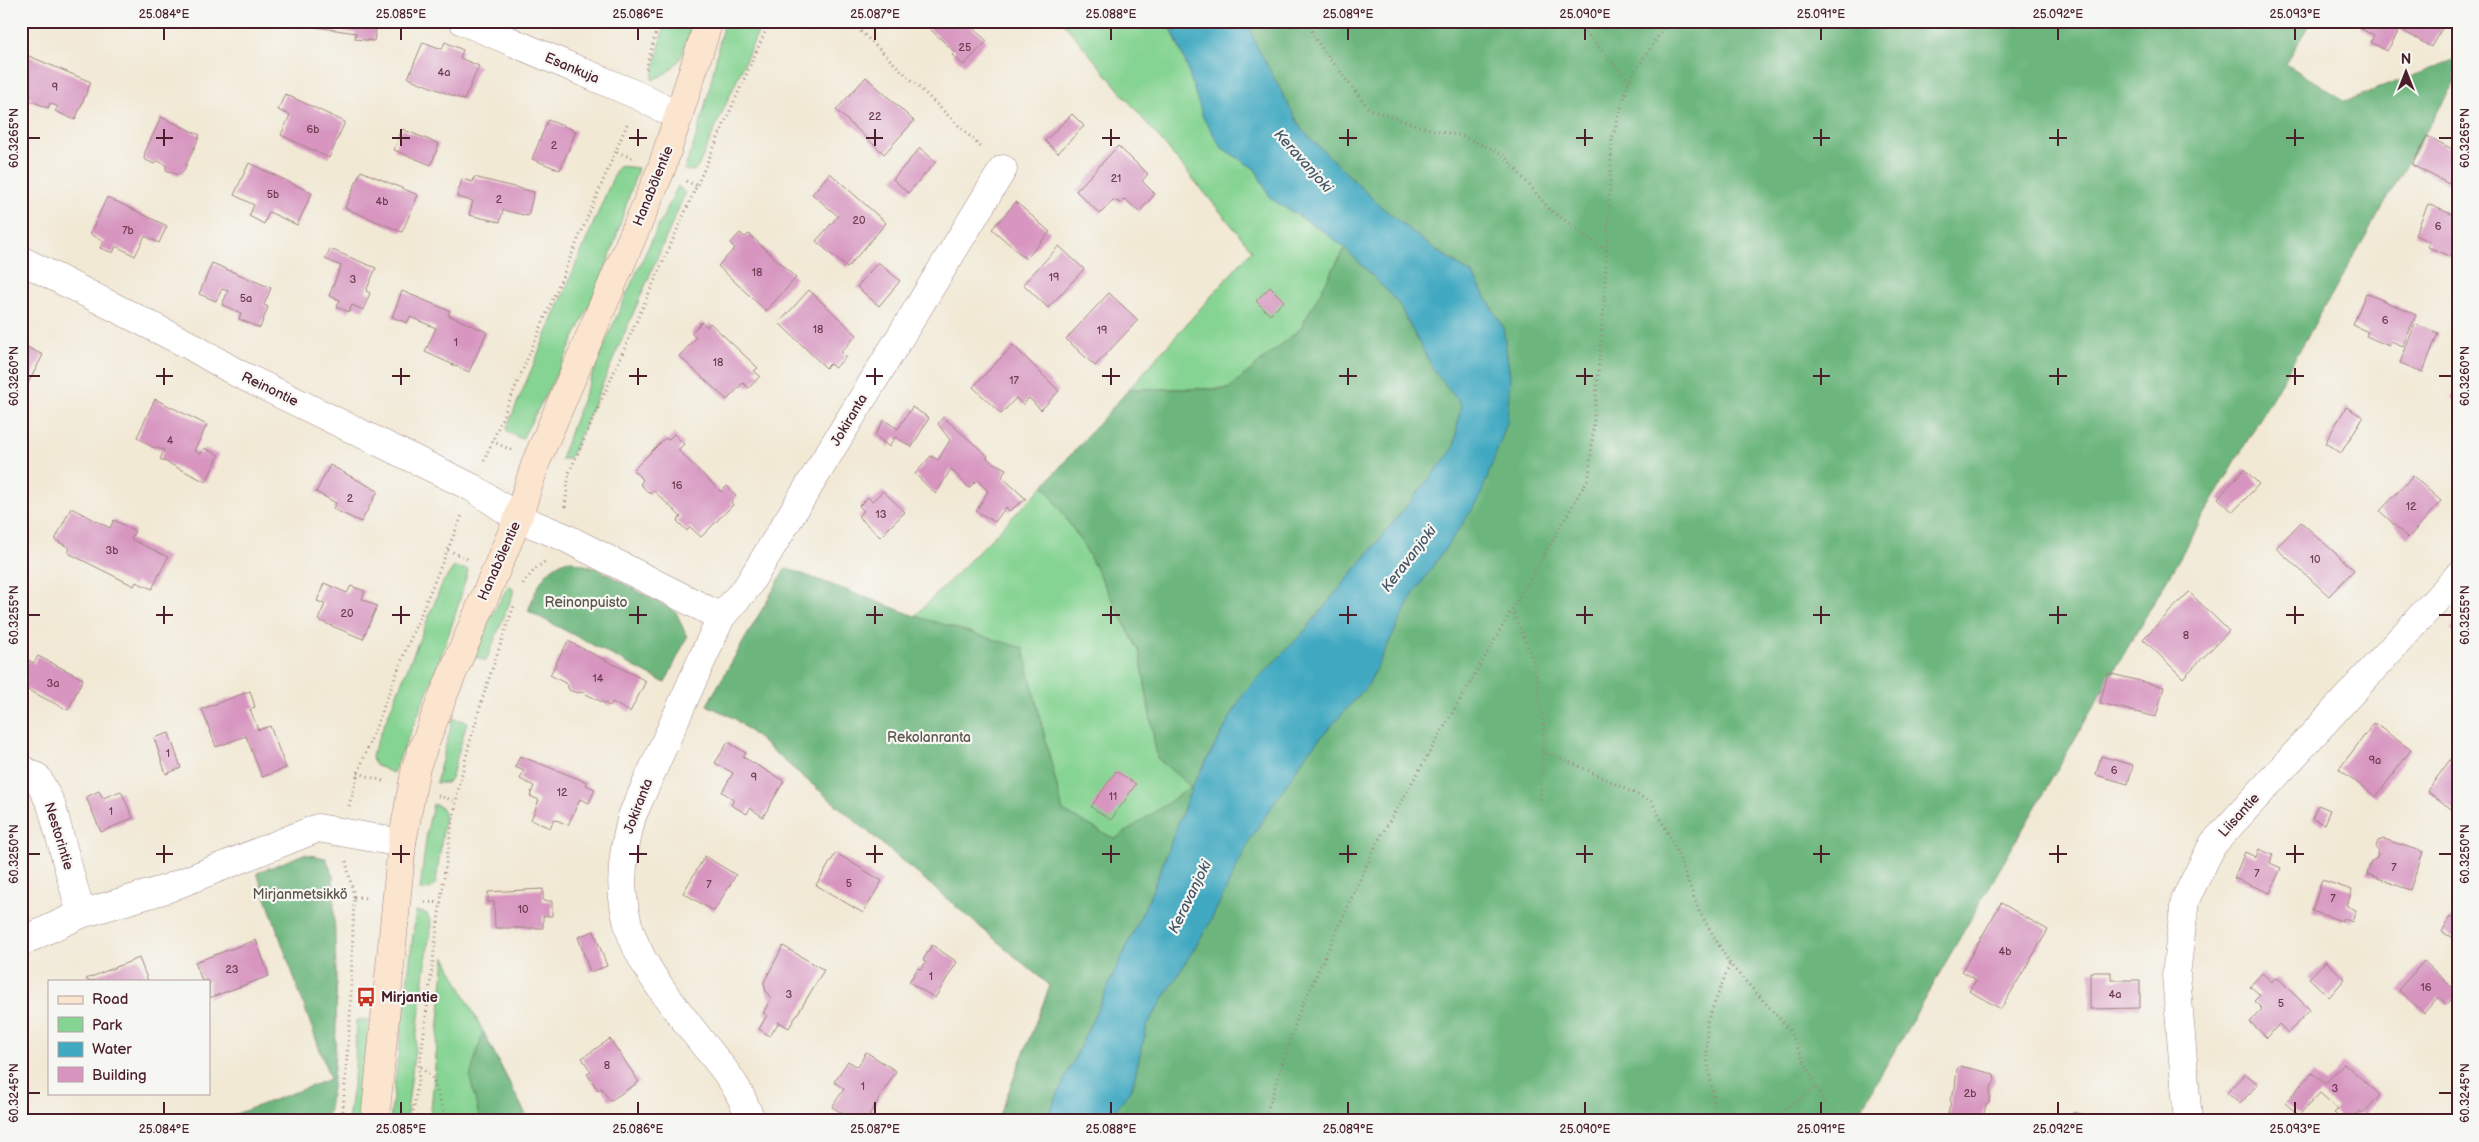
<svg xmlns="http://www.w3.org/2000/svg" width="2479" height="1142" font-family="'Balsamiq Sans',sans-serif">
  <rect width="100%" height="100%" fill="#f6f6f2"/>
  <filter id="ink" filterUnits="userSpaceOnUse"><feTurbulence type="fractalNoise" baseFrequency=".02" numOctaves="2"/><feDisplacementMap in="SourceGraphic" scale="10" xChannelSelector="R" yChannelSelector="G"/><feConvolveMatrix kernelMatrix="1 2 1 2 8 2 1 2 1" color-interpolation-filters="sRGB"/></filter>
  <filter id="wash" filterUnits="userSpaceOnUse"><feTurbulence type="fractalNoise" baseFrequency=".0096" numOctaves="4" result="noise"/><feDisplacementMap in="SourceGraphic" scale="20" xChannelSelector="R" yChannelSelector="G"/><feGaussianBlur stdDeviation="1.12" result="paint"/><feColorMatrix in="noise" values="0 0 0 0 0 0 0 0 0 0 0 0 0 0 0 0 0 1.4 0 .05"/><feComposite in="paint" operator="in"/></filter>
  <g filter="url(#wash)">
    <rect width="100%" height="100%" fill="#f2e9d5"/>
    <!-- green -->
    <path fill="#86d493" stroke="#687a5f" d="M665,21H694C685,51 682,68 652,80Z
      M724,21H763L698,167L693,171L684,170C704,122 713,72 724,21Z
      M1062,21H1168L1222,148L1255,169L1271,199L1322,230L1345,248L1300,329L1228,389H1129L1252,250Z
      M621,166L638,168L609,259L591,302L563,362L522,439L507,432V427L617,168Z
      M678,186L685,193L684,196L573,452L568,459H561C593,364 634,275 678,186Z
      M1044,485L1083,544L1140,653L1157,758L1192,787L1151,894L1050,1111L1048,1121H997L1050,986L734,718L707,705L786,568L915,616Z
      M454,567L468,570C450,641 422,706 393,773L375,765L372,758L373,752L443,582Z
      M509,585L513,589V594L486,661L473,656L484,629Z
      M453,718L467,722L451,779L447,783H436Z
      M433,804L441,807L445,815L436,882C432,890 428,890 420,890L427,831Z
      M416,911L427,914L431,923L408,1104L406,1121H390Z
      M445,957L529,1121H430Z
      M356,1020H369L361,1121H348L355,1070Z"/>
    <!-- forest -->
    <path fill="#6cb67d" stroke="#5b6a54" d="M1249,21H2311L2286,64L2346,101L2456,59L2454,83L1854,1121H1110L1112,1114L1132,1088L1147,1026L1209,924L1251,838L1307,753L1368,685L1411,598L1503,327L1473,275L1422,240L1378,204L1302,130L1254,41Z
      M1345,248L1397,301L1434,371L1461,404L1454,448L1302,634L1245,691L1192,787L1151,894L1050,1111L1048,1121H997L1050,986L734,718L707,705L786,568L915,616L1023,648L1063,811L1115,839L1191,787L1157,758L1140,653L1083,544L1044,485L1129,389H1228L1300,329Z
      M568,560L598,569L676,612L687,637L665,683L528,611C537,588 542,569 568,560Z
      M304,854L326,858L333,876C335,958 342,1040 327,1121H217L330,1079L257,873Z
      M483,1032L529,1121H480L470,1077Z"/>
    <!-- water -->
    <path fill="#41a9c1" stroke="#466476" d="M1168,21H1249L1254,41L1302,130L1378,204L1422,240L1473,275L1503,327L1510,376L1507,423L1479,500L1411,598L1368,685L1307,753L1251,838L1209,924L1147,1026L1132,1088L1112,1114L1110,1121H1048L1050,1111L1151,894L1192,787L1245,691L1302,634L1454,448L1461,404L1434,371L1397,301L1345,248L1322,230L1271,199L1255,169L1222,148L1203,118L1185,61Z"/>
    <g id="blocks">
      <!-- building -->
      <path fill="#d795c0" d="M317,21H377L374,41L355,39L356,33L316,27Z
        M921,21H965L987,41L964,65L952,55L955,52Z
        M1109,21H1131V22L1110,27Z
        M2364,21H2437L2444,25L2431,47L2400,29L2387,51L2371,42L2374,36L2360,28Z
        M423,42L442,49L445,42L463,50L460,58L479,66L464,100L408,78Z
        M24,54L91,82L75,120L55,111L58,107L50,103L48,108L29,100L31,96L21,91V60Z
        M866,77L914,121L884,154L836,110Z
        M285,94L345,122L329,158L281,135L290,115L278,110Z
        M1072,114L1084,126L1058,153L1045,141Z
        M161,117L200,135L183,172L178,175L166,170V165L158,161L154,164L144,159L145,152Z
        M548,120L576,131L560,170L532,159Z
        M402,129L439,144L431,165L394,150Z
        M2427,136L2458,152V167L2449,184L2412,165Z
        M1118,146L1148,174L1142,181L1155,194L1139,212L1125,199L1121,203L1113,200L1100,214L1076,191Z
        M920,148L936,162L908,193L893,179Z
        M249,163L312,193L297,225L269,212L264,224L249,216L254,205L234,195Z
        M361,171L418,195L402,232L345,208Z
        M830,173L886,223L847,268L816,241L838,216L812,194Z
        M474,177L534,192L528,216L503,210L500,222L469,215L473,201L457,197L462,179L473,182Z
        M107,197L167,226L159,243L145,236L135,256L116,246L113,253L100,248L104,241L90,234Z
        M1016,202L1050,232L1026,259L992,229Z
        M2428,204L2458,217V254L2453,252L2451,257L2428,247L2430,242L2415,235Z
        M740,233L745,237L749,234L796,278L766,311L718,266L735,248L730,244Z
        M1059,246L1084,269L1048,308L1023,284Z
        M330,249L376,268L366,291L370,293L363,310L352,305L349,312L337,307L340,300L329,296L341,266L325,259Z
        M878,262L900,281L879,306L857,287Z
        M212,263L271,288L264,305L268,307L260,328L239,319L241,313L222,305L228,291L222,289L216,301L199,294Z
        M1270,287L1284,301L1270,315L1256,301Z
        M809,290L857,335L841,352L846,357L835,368L830,364L826,368L779,323Z
        M402,291L450,311L448,315L487,332L469,372L425,352L436,328L410,317L407,323L392,317Z
        M1109,293L1138,320L1095,366L1066,339Z
        M2366,293L2416,315L2403,346L2391,341L2389,346L2366,336L2368,332L2353,325Z
        M702,322L707,327L710,323L758,368L754,371L760,376L749,388L743,383L727,400L679,356L696,338L691,333Z
        M2415,324L2438,333L2423,372L2400,363Z
        M21,344L43,355L24,391L21,390Z
        M1013,345L1059,391L1041,410L1029,398L1023,405L1016,398L1001,414L973,387Z
        M2458,390V404L2451,397Z
        M155,399L207,425L194,451L201,454L204,448L219,455L206,482L160,459L164,450L152,447L137,437Z
        M912,407L929,418L912,447L895,437L889,447L875,435L884,420L898,429Z
        M2346,407L2363,417L2341,453L2325,443Z
        M943,417L988,456L987,458L992,462L1006,469L1002,477L1026,499L1009,511L1006,507L995,522L976,511L988,491L977,480L969,488L951,469L936,494L915,474L931,456L938,460L950,440L938,424Z
        M674,434L684,444L678,450L721,492L727,486L736,496L731,502L733,505L701,537L690,527L687,531L677,521L681,517L653,490L650,494L640,484L643,480L633,470L665,438L668,440Z
        M330,465L378,491L361,522L333,509L336,503L316,492Z
        M2244,469L2259,484L2233,512L2218,498Z
        M2413,476L2441,501L2408,538L2380,511Z
        M883,491L905,512L880,537L858,516L864,511L859,506L868,497L872,501Z
        M71,508L110,528L114,520L135,531L131,539L168,557L152,589L136,582L134,586L68,553L70,548L55,540Z
        M2301,522L2354,570L2329,596L2276,548Z
        M324,583L347,593L351,586L365,591L362,599L377,606L363,639L318,620L325,604L317,601Z
        M2189,592L2229,631L2183,678L2143,639Z
        M2458,620V637L2450,629Z
        M568,641L646,681L630,712L612,702L610,706L582,692L577,693L569,690L567,684L550,675Z
        M38,656L83,679L68,710L22,687L27,677L22,674L28,660L34,663Z
        M2108,673L2164,687L2156,717L2100,703Z
        M250,691L255,707L250,709L258,730L270,726L286,768L262,777L246,736L216,747L202,709Z
        M2374,723L2411,750L2376,797L2339,769Z
        M169,733L181,768L166,774L154,738Z
        M728,742L746,753L743,757L784,781L763,817L750,808L747,814L731,805L734,799L722,792L733,773L715,763Z
        M2458,749V814L2427,791Z
        M520,756L587,782L586,785L595,789L589,803L580,799L568,825L554,819L550,828L531,820L539,800L530,796L534,786L520,779L524,771L515,767Z
        M2101,756L2133,765L2128,784L2096,775Z
        M1116,771L1136,784L1111,820L1091,807Z
        M99,791L103,798L121,791L133,818L101,832L86,797Z
        M2318,805L2330,810L2324,824L2312,819Z
        M2384,839L2423,852L2410,890L2367,874L2371,861L2376,859L2379,851L2376,847L2378,841Z
        M2259,849L2273,855L2270,863L2281,868L2270,893L2234,878L2245,852L2256,857Z
        M836,853L882,881L863,913L816,885Z
        M705,856L736,875L714,911L683,893Z
        M2322,880L2352,890L2347,906L2356,910L2352,922L2343,918L2342,921L2312,911Z
        M543,889V901H552V916H543V928H495L494,902H488V892Z
        M2001,903L2048,930L2001,1009L1969,991L1976,980L1962,971Z
        M2450,917L2458,921V941L2442,932Z
        M594,931L607,966L590,972L578,937Z
        M256,940L269,976L209,998V981H202L195,962Z
        M932,945L957,962L935,998L909,982L918,968L921,969L926,962L923,960Z
        M783,946L824,970L789,1028L779,1022L770,1036L759,1029L767,1015L763,1013L771,999L765,989L764,982Z
        M139,958L148,981H87L86,979Z
        M2326,961L2345,979L2329,997L2309,978Z
        M2424,961L2457,992L2447,1005L2438,997L2424,1013L2398,990Z
        M2090,972H2111V980H2140V1008L2090,1009Z
        M2262,973L2272,982L2275,978L2279,979L2310,1010L2288,1033L2279,1024L2267,1038L2250,1022L2262,1009L2254,1001L2260,995L2250,986Z
        M610,1039L639,1082L610,1101L601,1088L598,1090L587,1074L591,1072L582,1058Z
        M866,1052L896,1071L869,1115L873,1118L872,1121H845L848,1117L832,1107L844,1089L834,1082L848,1061L858,1067Z
        M2344,1063L2380,1095L2363,1114L2359,1111L2350,1121H2344L2334,1113L2338,1109L2320,1093L2299,1115L2285,1103L2312,1073L2325,1084Z
        M1960,1066L1994,1074L1995,1081L1990,1088L1989,1103L1986,1105L1982,1121H1946L1951,1102L1950,1098L1955,1088L1957,1069Z
        M2245,1073L2258,1084L2240,1104L2227,1093Z
        M2073,1112L2110,1120L2109,1121H2072Z
        M655,1114L661,1121H647Z"/>
    </g>
  </g>
  <g filter="url(#ink)">
    <use href="#blocks" fill-opacity="0" stroke="#9e8480" stroke-width="1"/>
    <g fill="none" stroke-linecap="round" stroke-linejoin="round">
      <defs>
        <path id="street" d="M463,21L639,96L679,117
          M21,260L189,345L237,373L473,488L518,518L564,537L721,617L632,816C604,921 639,962 701,1041C712,1055 726,1070 735,1086C742,1097 746,1109 752,1121
          M721,617L747,587L1003,169
          M21,769L37,777L51,804L81,914
          M21,942L81,914L166,889L318,828L402,843
          M2188,1121L2176,975L2185,900L2213,844L2458,576"/>
        <path id="secondary" d="M375,1121L402,843L416,767L443,696L518,518L536,462L661,170L709,21"/>
      </defs>
      <!-- street casing -->
      <use href="#street" stroke="#9e8480" stroke-width="29"/>
      <!-- secondary casing -->
      <use href="#secondary" stroke="#9e8480" stroke-width="29"/>
      <!-- path -->
      <path stroke="#9e8480" stroke-width="3" stroke-dasharray="1 4" stroke-linecap="butt" d="M850,21L983,149
        M1309,21L1314,38L1369,109L1422,127L1462,136L1503,154L1550,210L1606,250
        M1575,21L1629,81
        M646,69L659,21
        M617,152L635,159
        M686,181L697,186
        M492,441L511,450
        M484,461L628,122
        M565,507L569,473L770,21
        M448,550L470,560
        M523,584L534,570L547,560
        M1512,609L1533,659L1544,726L1540,800
        M1542,751L1579,766L1652,802L1675,847L1699,911L1730,964L1789,1029L1824,1103
        M358,773L386,782
        M438,796L457,801
        M349,806L358,773L405,652L463,513
        M354,897L369,898
        M425,902L441,903
        M421,1067L433,1079L447,1121
        M342,1121L350,1020L354,897L346,861
        M412,1121C428,1015 437,908 456,802C469,734 492,668 515,603
        M1264,1121L1298,1015L1377,843L1589,477L1604,304L1612,139L1629,81L1668,21
        M1717,1121L1707,1057V1022L1730,964
        M1769,1121L1816,1087"/>
      <!-- street -->
      <use href="#street" stroke="#fff" stroke-width="28"/>
      <!-- secondary -->
      <use href="#secondary" stroke="#fce5cf" stroke-width="28"/>
    </g>
  </g>
  <!-- ticks -->
  <path fill="none" stroke="#4a1f2b" stroke-width="2" d="M164,28V40M401,28V40M638,28V40M875,28V40M1111,28V40M1348,28V40M1585,28V40M1821,28V40M2058,28V40M2295,28V40M164,129V146M401,129V146M638,129V146M875,129V146M1111,129V146M1348,129V146M1585,129V146M1821,129V146M2058,129V146M2295,129V146M28,138H40M156,138H173M392,138H410M629,138H647M866,138H883M1102,138H1120M1339,138H1357M1576,138H1593M1813,138H1830M2049,138H2067M2286,138H2304M2439,138H2452M164,368V385M401,368V385M638,368V385M875,368V385M1111,368V385M1348,368V385M1585,368V385M1821,368V385M2058,368V385M2295,368V385M28,376H40M156,376H173M392,376H410M629,376H647M866,376H883M1102,376H1120M1339,376H1357M1576,376H1593M1813,376H1830M2049,376H2067M2286,376H2304M2439,376H2452M164,606V624M401,606V624M638,606V624M875,606V624M1111,606V624M1348,606V624M1585,606V624M1821,606V624M2058,606V624M2295,606V624M28,615H40M156,615H173M392,615H410M629,615H647M866,615H883M1102,615H1120M1339,615H1357M1576,615H1593M1813,615H1830M2049,615H2067M2286,615H2304M2439,615H2452M164,845V863M401,845V863M638,845V863M875,845V863M1111,845V863M1348,845V863M1585,845V863M1821,845V863M2058,845V863M2295,845V863M28,854H40M156,854H173M392,854H410M629,854H647M866,854H883M1102,854H1120M1339,854H1357M1576,854H1593M1813,854H1830M2049,854H2067M2286,854H2304M2439,854H2452M28,1093H40M2439,1093H2452M164,1102V1114M401,1102V1114M638,1102V1114M875,1102V1114M1111,1102V1114M1348,1102V1114M1585,1102V1114M1821,1102V1114M2058,1102V1114M2295,1102V1114"/>
  <!-- icons -->
  <defs>
    <symbol id="bus-bare" viewBox="-9 -9 18 18"><path d="M-5-6H5V4H4V6H2V4H-2V6H-4V4H-5ZM-3.5-4V0h7V-4ZM-3.5 1.2v1.5H-2V1.2ZM2 1.2v1.5H3.5V1.2Z" fill="#c8321e" stroke="#f6f6f2" stroke-width="2.5" paint-order="stroke"/></symbol>
  </defs>
  <g fill-rule="evenodd">
    <use href="#bus-bare" x="352" y="983" width="28" height="28"/>
  </g>
  <g text-anchor="middle" dominant-baseline="central" stroke-width="4.5" stroke-linejoin="round" paint-order="stroke">
    <!-- number labels -->
    <g font-size="11" fill="#6d3c50">
      <text x="965" y="47">25</text>
      <text x="444" y="72">4a</text>
      <text x="55" y="87">9</text>
      <text x="875" y="116">22</text>
      <text x="313" y="129">6b</text>
      <text x="554" y="145">2</text>
      <text x="1116" y="178">21</text>
      <text x="273" y="194">5b</text>
      <text x="499" y="199">2</text>
      <text x="382" y="201">4b</text>
      <text x="859" y="220">20</text>
      <text x="2438" y="226">6</text>
      <text x="128" y="230">7b</text>
      <text x="757" y="272">18</text>
      <text x="1054" y="277">19</text>
      <text x="353" y="279">3</text>
      <text x="246" y="298">5a</text>
      <text x="2385" y="320">6</text>
      <text x="818" y="329">18</text>
      <text x="1102" y="330">19</text>
      <text x="456" y="342">1</text>
      <text x="718" y="362">18</text>
      <text x="1014" y="380">17</text>
      <text x="170" y="440">4</text>
      <text x="677" y="485">16</text>
      <text x="350" y="498">2</text>
      <text x="2411" y="506">12</text>
      <text x="881" y="514">13</text>
      <text x="112" y="550">3b</text>
      <text x="2315" y="559">10</text>
      <text x="347" y="613">20</text>
      <text x="2186" y="635">8</text>
      <text x="598" y="678">14</text>
      <text x="53" y="683">3a</text>
      <text x="168" y="753">1</text>
      <text x="2375" y="760">9a</text>
      <text x="2114" y="770">6</text>
      <text x="754" y="777">9</text>
      <text x="562" y="792">12</text>
      <text x="1113" y="796">11</text>
      <text x="111" y="811">1</text>
      <text x="2394" y="867">7</text>
      <text x="2257" y="873">7</text>
      <text x="849" y="883">5</text>
      <text x="709" y="884">7</text>
      <text x="2333" y="898">7</text>
      <text x="523" y="909">10</text>
      <text x="2005" y="951">4b</text>
      <text x="232" y="969">23</text>
      <text x="931" y="976">1</text>
      <text x="2426" y="987">16</text>
      <text x="789" y="994">3</text>
      <text x="2115" y="994">4a</text>
      <text x="2281" y="1003">5</text>
      <text x="607" y="1065">8</text>
      <text x="863" y="1086">1</text>
      <text x="2335" y="1088">3</text>
      <text x="1970" y="1093">2b</text>
    </g>
    <!-- street labels -->
    <g font-size="14" fill="#4a1f2b" stroke="#f6f6f2">
      <text transform="translate(572 68) rotate(23)">Esankuja</text>
      <text transform="translate(653 186) rotate(-68)">Hanabölentie</text>
      <text transform="translate(270 389) rotate(26)">Reinontie</text>
      <text transform="translate(849 420) rotate(-59)">Jokiranta</text>
      <text transform="translate(499 561) rotate(-66)">Hanabölentie</text>
      <text transform="translate(638 806) rotate(-69)">Jokiranta</text>
      <text transform="translate(2239 815) rotate(-48)">Liisantie</text>
      <text transform="translate(59 836) rotate(73)">Nestorintie</text>
    </g>
    <!-- park labels -->
    <g font-size="14" fill="#5c554a" stroke="#f6f6f2">
      <text x="586" y="602">Reinonpuisto</text>
      <text x="929" y="737">Rekolanranta</text>
      <text x="300" y="894">Mirjanmetsikkö</text>
    </g>
    <!-- poi labels -->
    <g font-size="14" font-weight="bold" fill="#4a1f2b" stroke="#f6f6f2" text-anchor="start">
      <text x="381" y="997">Mirjantie</text>
    </g>
    <!-- water labels -->
    <g font-size="15" font-style="italic" fill="#465667" stroke="#f6f6f2">
      <text transform="translate(1303 161) rotate(48)">Keravanjoki</text>
      <text transform="translate(1409 559) rotate(-52)">Keravanjoki</text>
      <text transform="translate(1190 897) rotate(-64)">Keravanjoki</text>
    </g>
  </g>
  <!-- margin -->
  <rect width="2479" height="1142" fill="none" stroke="#f6f6f2" stroke-width="55"/>
  <!-- legend -->
  <rect x="48" y="980" width="162" height="115" fill="#f6f6f2" stroke="#b1a0a2"/>
  <rect x="58" y="996" width="25" height="8" fill="#fce5cf" stroke="#b1a0a2"/>
  <text x="92" y="1004" font-size="15" fill="#4a1f2b">Road</text>
  <rect x="58" y="1017" width="25" height="15" fill="#86d493" stroke="#b1a0a2"/>
  <text x="92" y="1030" font-size="15" fill="#4a1f2b">Park</text>
  <rect x="58" y="1042" width="25" height="15" fill="#41a9c1" stroke="#b1a0a2"/>
  <text x="92" y="1054" font-size="15" fill="#4a1f2b">Water</text>
  <rect x="58" y="1067" width="25" height="15" fill="#d795c0" stroke="#b1a0a2"/>
  <text x="92" y="1080" font-size="15" fill="#4a1f2b">Building</text>
  <!-- north arrow -->
  <g transform="translate(2406 72)" stroke="#f6f6f2" stroke-width="4" paint-order="stroke">
  <path d="M0-4L9 19L0 12L-9 19Z" fill="#4a1f2b"/>
  <text y="-8" font-size="14" font-weight="bold" text-anchor="middle" fill="#4a1f2b">N</text>
  </g>
  <rect x="28" y="28" width="2424" height="1086" fill="none" stroke="#4a1f2b" stroke-width="2"/>
  <g font-size="12" text-anchor="middle" fill="#4a1f2b">
    <text x="164" y="18">25.084°E</text>
    <text x="401" y="18">25.085°E</text>
    <text x="638" y="18">25.086°E</text>
    <text x="875" y="18">25.087°E</text>
    <text x="1111" y="18">25.088°E</text>
    <text x="1348" y="18">25.089°E</text>
    <text x="1585" y="18">25.090°E</text>
    <text x="1821" y="18">25.091°E</text>
    <text x="2058" y="18">25.092°E</text>
    <text x="2295" y="18">25.093°E</text>
    <text transform="translate(14 138) rotate(-90)" y="4">60.3265°N</text>
    <text transform="translate(2465 138) rotate(-90)" y="4">60.3265°N</text>
    <text transform="translate(14 376) rotate(-90)" y="4">60.3260°N</text>
    <text transform="translate(2465 376) rotate(-90)" y="4">60.3260°N</text>
    <text transform="translate(14 615) rotate(-90)" y="4">60.3255°N</text>
    <text transform="translate(2465 615) rotate(-90)" y="4">60.3255°N</text>
    <text transform="translate(14 854) rotate(-90)" y="4">60.3250°N</text>
    <text transform="translate(2465 854) rotate(-90)" y="4">60.3250°N</text>
    <text transform="translate(14 1093) rotate(-90)" y="4">60.3245°N</text>
    <text transform="translate(2465 1093) rotate(-90)" y="4">60.3245°N</text>
    <text x="164" y="1133">25.084°E</text>
    <text x="401" y="1133">25.085°E</text>
    <text x="638" y="1133">25.086°E</text>
    <text x="875" y="1133">25.087°E</text>
    <text x="1111" y="1133">25.088°E</text>
    <text x="1348" y="1133">25.089°E</text>
    <text x="1585" y="1133">25.090°E</text>
    <text x="1821" y="1133">25.091°E</text>
    <text x="2058" y="1133">25.092°E</text>
    <text x="2295" y="1133">25.093°E</text>
  </g>
</svg>
